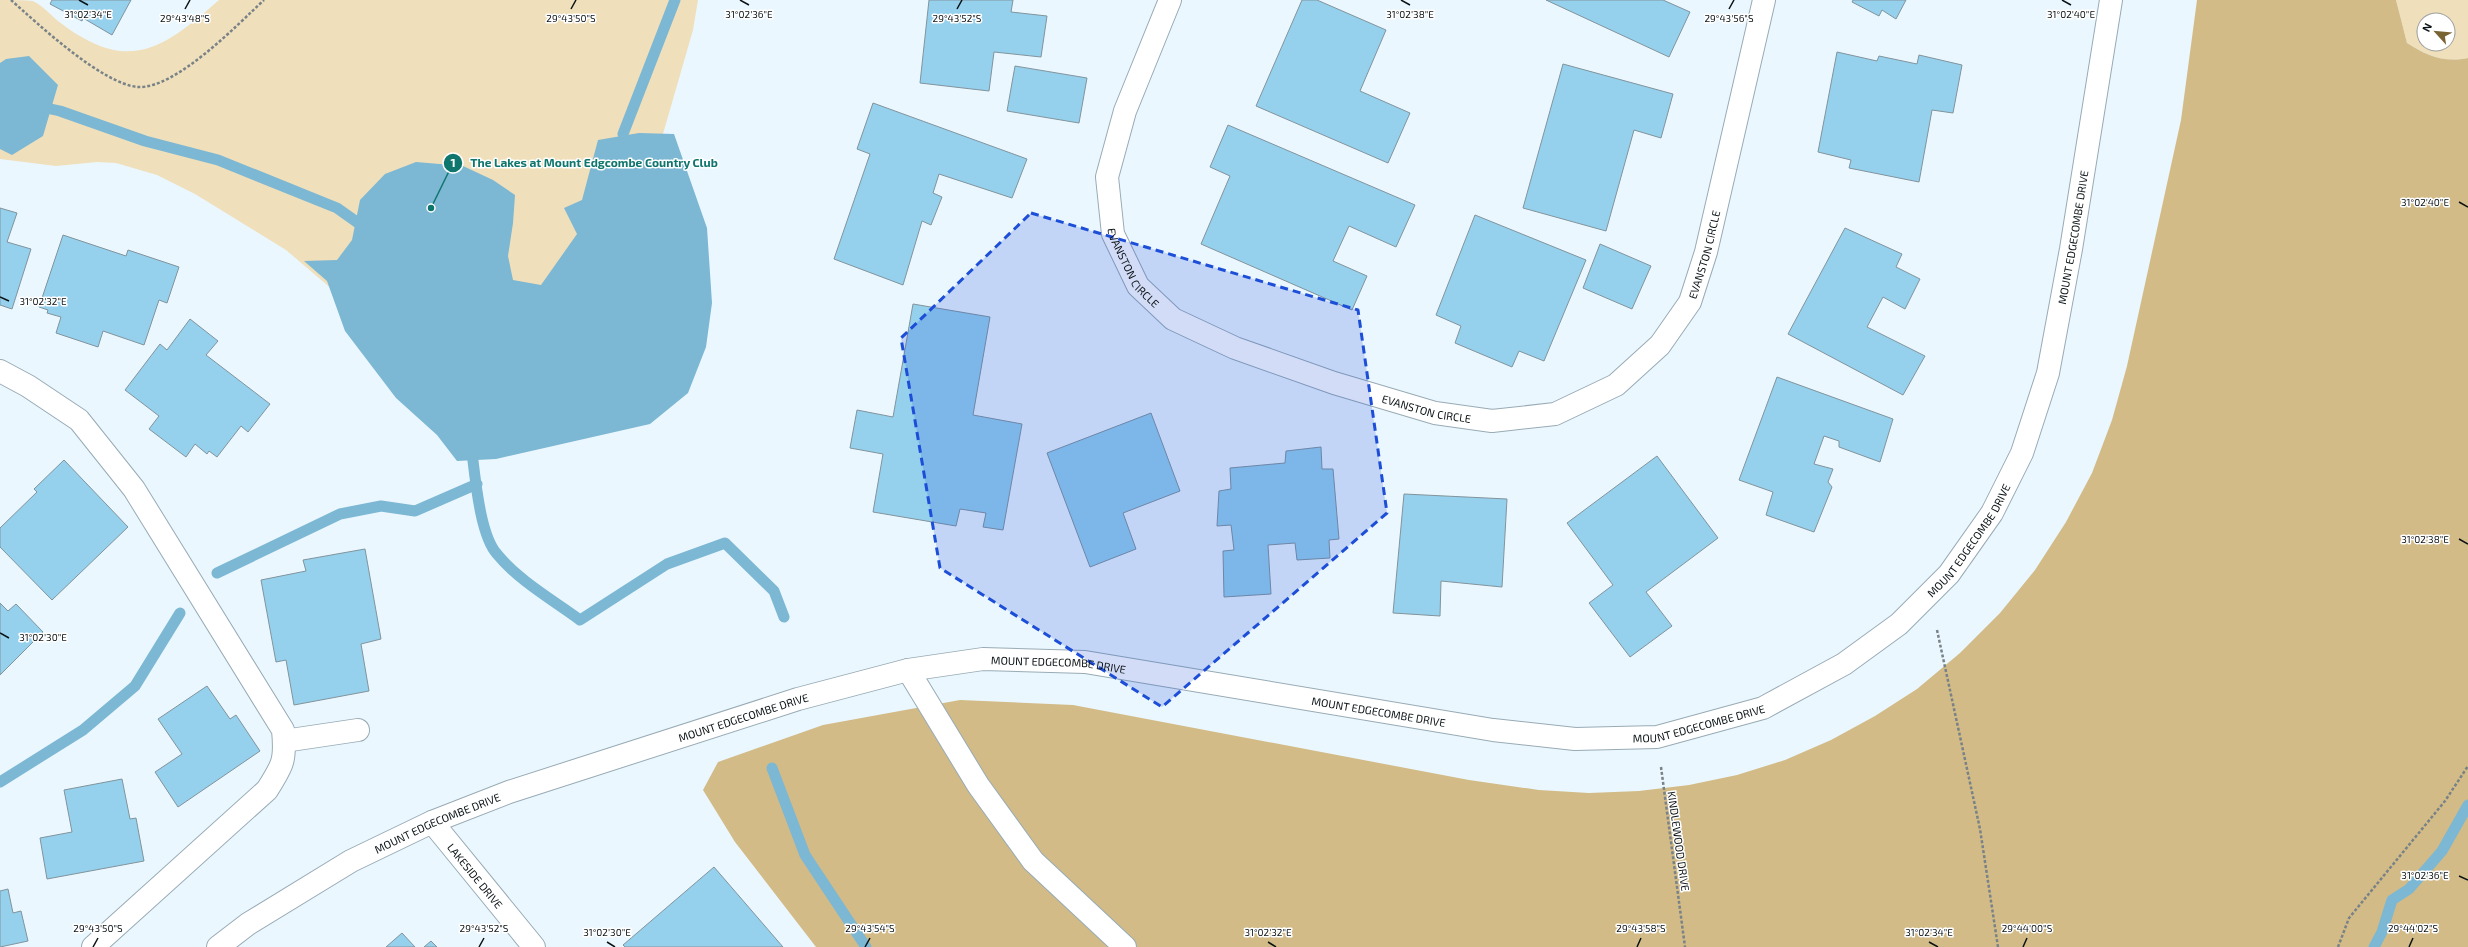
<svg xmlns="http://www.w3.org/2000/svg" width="2468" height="947" font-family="'Exo 2',sans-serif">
  <rect width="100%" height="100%" fill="#ebf7fe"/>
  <!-- green -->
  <path fill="#f0dfbb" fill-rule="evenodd" d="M0,0C9,0 26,0 33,1C44,6 52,17 62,24C129,74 163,49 219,0H698L693,30L650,179L623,322L367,319L286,250L195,194L157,175L116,163L97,162L56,166L0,159Z
    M2396,0H2468V58C2443,63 2428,56 2407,43ZM2424,20H2448V44H2424Z"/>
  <!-- forest -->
  <path fill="#d2bb87" d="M2197,0H2396L2407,43C2427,56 2444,63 2468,58V947H816L735,842L703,790L718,762L823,725L960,700L1073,705L1469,780L1539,790L1589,793L1639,791L1689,785L1737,775L1785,760L1831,740L1875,716L1917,689L1960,653L2000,613L2035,570L2066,522L2092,473L2112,420L2127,366L2181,120Z"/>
  <!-- water -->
  <path fill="#7cb7d3" d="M29,56L58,85L43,136L12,155L0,149V63L6,59Z
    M639,133L674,134L707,228L712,303L706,347L688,393L650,424L496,459L457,461L437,435L396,398L345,331L327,281L304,261L337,260L352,240L360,200L385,174L416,162L463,166L493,180L515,195L513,223L508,256L513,280L541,285L577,234L564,208L582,200L598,140Z"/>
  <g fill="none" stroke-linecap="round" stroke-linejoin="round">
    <!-- stream -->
    <path stroke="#7cb7d3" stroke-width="11" d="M37,106L60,111L145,141L218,160L337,208L368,230
      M623,134L675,0
      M471,445C475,473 479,534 497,554C519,581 553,600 580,620L667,564L725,543L774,591L784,617
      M217,573L340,514L381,506L415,511L477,484
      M772,768L805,855L866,947
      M0,782L83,730L135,686L180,613
      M2374,947L2382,932L2392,900L2409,889L2442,851L2468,805"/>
  </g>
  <!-- building -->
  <path fill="#95d0ed" stroke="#81949d" d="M52,0H131L112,35L83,18L82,21L50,4Z
    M929,0H1013L1011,12L1047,16L1041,57L994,52L989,91L920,83Z
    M1302,0H1317L1386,30L1360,91L1410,113L1388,163L1256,106Z
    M1546,0H1663L1690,12L1669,57Z
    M1853,0H1906L1896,19L1882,10L1879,16L1852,2Z
    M1837,52L1877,61L1879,56L1917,64L1919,55L1962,65L1953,113L1932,110L1919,182L1849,168L1851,160L1818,152Z
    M1563,64L1673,94L1661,138L1634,130L1606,231L1523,208Z
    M1015,66L1087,78L1079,123L1007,111Z
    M873,103L1027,159L1012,198L939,174L933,193L942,197L931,225L922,221L903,285L834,259L870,154L857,149Z
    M1228,125L1415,205L1396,247L1349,226L1333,261L1367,276L1352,310L1201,244L1230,176L1210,167Z
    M0,208L17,213L7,242L31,249L12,309L0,305Z
    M1475,215L1586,260L1544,361L1519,351L1512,367L1455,343L1461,326L1436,315Z
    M1845,228L1902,254L1896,267L1920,279L1905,309L1883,297L1867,327L1925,356L1903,395L1788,334Z
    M63,235L126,256L128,250L179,267L167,303L159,300L144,345L103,331L98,347L56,333L61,317L47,313L48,310L39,307Z
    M1600,244L1651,266L1632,309L1583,288Z
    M913,304L990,317L973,415L1022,424L1003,530L983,527L986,513L960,509L956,526L873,512L883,454L850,448L857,410L893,417Z
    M190,319L218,341L206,355L270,404L248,432L241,426L217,457L209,451L207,454L195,444L186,457L149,429L159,416L125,390L160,344L167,350Z
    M1777,377L1893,419L1880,462L1839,447V441L1824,436L1814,464L1833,469L1828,482L1832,487L1814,532L1766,515L1773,492L1739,480Z
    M1151,413L1180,491L1123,513L1136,549L1090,567L1047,453Z
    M1321,447L1322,469H1333L1339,539L1329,540L1330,558L1297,560L1295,543L1268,545L1271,594L1224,597L1223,551L1234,550L1231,525L1217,526L1219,491L1231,489L1230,468L1285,463L1286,451Z
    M1657,456L1718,538L1646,592L1672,626L1630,657L1589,603L1613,585L1567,523Z
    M64,460L128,527L52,600L0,547V528L37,492L34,489Z
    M1404,494L1507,499L1502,587L1441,581L1440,616L1393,613Z
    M365,549L381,639L361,644L369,691L294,705L286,660L276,662L261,580L306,571L303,560Z
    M0,603L8,611L16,604L43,632L0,675Z
    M207,686L230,719L236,715L260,751L178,807L155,772L182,754L158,719Z
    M122,779L130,819L136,818L144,861L47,879L40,838L72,832L64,790Z
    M714,867L783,947H625L623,945Z
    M8,889L13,913L21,911L28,941L0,947V891Z
    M402,933L415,947H386Z
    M431,941L437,947H424Z"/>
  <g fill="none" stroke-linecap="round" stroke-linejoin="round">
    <defs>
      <g id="minor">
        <path id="s1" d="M1170,0L1125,111L1107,177L1113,234L1138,286L1173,319L1235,348L1334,383L1435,413L1492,421L1555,414L1616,385L1660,345L1690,302L1706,252L1764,0"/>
        <path d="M0,371L28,386L79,420L134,489L283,730C286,760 283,765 267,790L93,947"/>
        <path d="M908,670L978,785L1033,861L1125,947"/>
        <path d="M284,741L358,730"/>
        <path id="s2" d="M432,822L534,947"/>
      </g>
      <g id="tertiary">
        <path id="s3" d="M218,947L248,924L351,861L432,822L509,792L798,699L908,670L983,659L1085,662L1493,730L1575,739L1657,737L1763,708L1844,664L1899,624L1949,574L1992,513L2022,453L2048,373L2071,249L2111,0"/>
      </g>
    </defs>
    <!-- minor casing -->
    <use href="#minor" stroke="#98abb5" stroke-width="24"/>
    <!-- tertiary casing -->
    <use href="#tertiary" stroke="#98abb5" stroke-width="24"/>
    <!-- path -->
    <path stroke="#788287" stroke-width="2.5" stroke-dasharray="3 2" stroke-linecap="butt" d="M11,0C38,24 102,84 138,87C176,89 238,24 264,0
      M1937,630L1980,829L1998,947
      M1661,767L1685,947
      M2338,947L2349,918L2445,801L2468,766"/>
    <!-- minor -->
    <use href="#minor" stroke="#fff" stroke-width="22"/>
    <!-- tertiary -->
    <use href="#tertiary" stroke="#fff" stroke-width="22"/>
  </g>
  <!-- marked area -->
  <path fill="#1d4ed8" fill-opacity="0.2" stroke="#1d4ed8" stroke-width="3" stroke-dasharray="8 5" stroke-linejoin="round" d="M1031,213L1358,310L1387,513L1162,707L940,568L901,338Z"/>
  <!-- ticks -->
  <path fill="none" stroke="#0b1215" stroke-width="1.5" d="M79,0L88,5M740,0L749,5M1401,0L1410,5M2062,0L2071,5M185,9L190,0M571,9L576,0M957,9L962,0M1729,9L1734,0M2459,202L2468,207M0,297L9,301M2459,539L2468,544M0,633L9,638M2459,876L2468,880M607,942L615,947M1268,942L1276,947M1929,942L1938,947M93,947L98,938M479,947L484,938M865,947L870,938M1637,947L1641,938M2023,947L2027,938M2409,947L2413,938"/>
  <g text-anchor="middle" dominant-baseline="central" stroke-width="3" stroke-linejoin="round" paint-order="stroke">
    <!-- street labels -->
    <g font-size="11" fill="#0b1215" stroke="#fff">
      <text stroke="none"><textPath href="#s3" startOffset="2209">MOUNT EDGECOMBE DRIVE</textPath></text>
      <text stroke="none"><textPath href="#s1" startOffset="980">EVANSTON CIRCLE</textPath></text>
      <text stroke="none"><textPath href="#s1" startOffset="285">EVANSTON CIRCLE</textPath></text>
      <text stroke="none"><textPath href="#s1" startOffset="621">EVANSTON CIRCLE</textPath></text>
      <text stroke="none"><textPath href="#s3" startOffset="1884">MOUNT EDGECOMBE DRIVE</textPath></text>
      <text stroke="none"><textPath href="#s3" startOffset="900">MOUNT EDGECOMBE DRIVE</textPath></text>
      <text stroke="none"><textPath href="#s3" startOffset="1224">MOUNT EDGECOMBE DRIVE</textPath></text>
      <text stroke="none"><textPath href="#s3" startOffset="577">MOUNT EDGECOMBE DRIVE</textPath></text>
      <text stroke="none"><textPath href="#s3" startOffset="1548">MOUNT EDGECOMBE DRIVE</textPath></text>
      <text stroke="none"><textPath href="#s3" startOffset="253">MOUNT EDGECOMBE DRIVE</textPath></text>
      <text transform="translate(1679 841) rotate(82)">KINDLEWOOD DRIVE</text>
      <text stroke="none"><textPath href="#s2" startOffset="69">LAKESIDE DRIVE</textPath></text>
    </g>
  </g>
  <g font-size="10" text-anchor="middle" fill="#0b1215" stroke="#fff" stroke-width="3" stroke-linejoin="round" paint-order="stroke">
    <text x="749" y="18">31°02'36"E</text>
    <text x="88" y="18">31°02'34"E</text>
    <text x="1410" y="18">31°02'38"E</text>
    <text x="2071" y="18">31°02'40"E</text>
    <text x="185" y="22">29°43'48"S</text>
    <text x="571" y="22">29°43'50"S</text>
    <text x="957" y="22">29°43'52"S</text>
    <text x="1729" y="22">29°43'56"S</text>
    <text x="2425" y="206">31°02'40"E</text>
    <text x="43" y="305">31°02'32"E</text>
    <text x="2425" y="543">31°02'38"E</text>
    <text x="43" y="641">31°02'30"E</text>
    <text x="2425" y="879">31°02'36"E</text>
    <text x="98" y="932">29°43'50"S</text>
    <text x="484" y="932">29°43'52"S</text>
    <text x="870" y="932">29°43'54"S</text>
    <text x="1641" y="932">29°43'58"S</text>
    <text x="2027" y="932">29°44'00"S</text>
    <text x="2413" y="932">29°44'02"S</text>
    <text x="607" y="936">31°02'30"E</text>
    <text x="1268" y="936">31°02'32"E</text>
    <text x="1929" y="936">31°02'34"E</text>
  </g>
  <!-- callouts -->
  <path fill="none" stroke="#0f766e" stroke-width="1.5" d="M431 208L453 163"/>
  <g fill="#0f766e" stroke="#fff" stroke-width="1.5">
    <circle cx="431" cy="208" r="4"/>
    <circle cx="453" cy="163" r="10"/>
  </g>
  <g font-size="12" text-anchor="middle" font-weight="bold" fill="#fff">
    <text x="453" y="167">1</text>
  </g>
  <g font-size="12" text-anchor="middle" font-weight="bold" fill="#0f766e" stroke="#fff" stroke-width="3" stroke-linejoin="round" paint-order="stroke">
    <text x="594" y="167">The Lakes at Mount Edgcombe Country Club</text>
  </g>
  <!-- north arrow -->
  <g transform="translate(2436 32) rotate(297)"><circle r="19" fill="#ffffff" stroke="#9da0a1"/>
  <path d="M0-3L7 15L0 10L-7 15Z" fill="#796333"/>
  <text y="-6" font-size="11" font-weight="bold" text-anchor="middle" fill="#0b1215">N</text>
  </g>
</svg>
